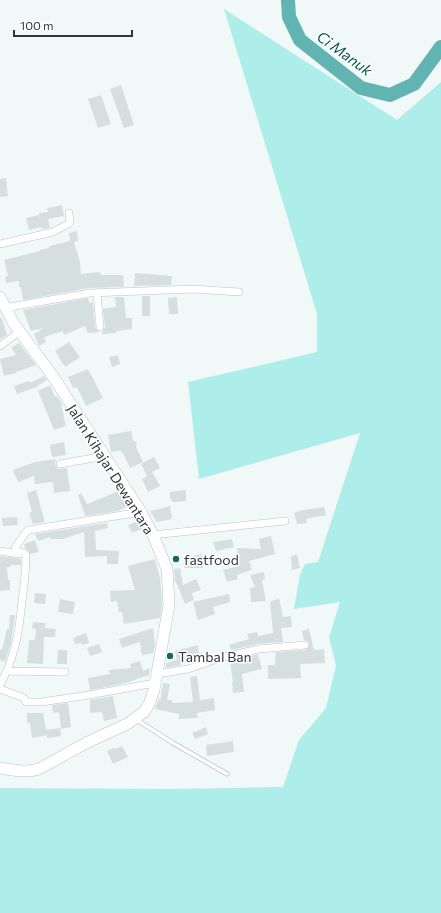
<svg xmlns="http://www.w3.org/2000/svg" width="441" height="913" font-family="Commissioner,sans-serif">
  <rect width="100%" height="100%" fill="#f0f9f8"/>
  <!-- green -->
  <path fill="#adedea" d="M224,9L397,120L441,82V913H0V788L173,789L283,787L299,740L326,708L336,666L329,637L340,602L294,609L300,574L305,564L318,562L360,433L199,479L188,382L317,352V314Z"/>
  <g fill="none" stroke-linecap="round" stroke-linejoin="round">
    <!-- river -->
    <path stroke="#61b4b1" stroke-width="14" d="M288,0L289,17L300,40L361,88L390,95L414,84L441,47"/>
  </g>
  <!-- building -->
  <path fill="#d6dfdf" d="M121,85L134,125L124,128L110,89Z
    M101,95L111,124L98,128L88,99Z
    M6,178L8,196L0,197V179Z
    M62,205L64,216L48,219L50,228L42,229L41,227L29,230L26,218L39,215V213L48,212L47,208Z
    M77,231L78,241L74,242L80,262L81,274L100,272L101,275H123L124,287L89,288L23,300L21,287H19V281L6,283L5,277L8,276L4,260L40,251V250L49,248V246L70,241L69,233Z
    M135,273L172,276L171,285L134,286Z
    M142,296H150V316H142Z
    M115,297H124L126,318H132V329L116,331L117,333L102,334V332L105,327L103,309L116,307Z
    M177,297L178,314H169L168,298Z
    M88,298L89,303L93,302L95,327L99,332L88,333L85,326L64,335L63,331L44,337L46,342L39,346L34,334L44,328L31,331L23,310Z
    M0,318H2L7,335L0,339Z
    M69,342L80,357L65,367L55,351Z
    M19,343L36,365L16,372V373L4,376L0,359L16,355L11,348Z
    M118,355L120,364L112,367L109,357Z
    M88,369L103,398L86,406L77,387L73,388L68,377Z
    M44,376L47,380L36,387L17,394L14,386L29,381L30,383Z
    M50,385L55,397L57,396L63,406H61L64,415H63L66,426L54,430L38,391Z
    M131,431L133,440L137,443L136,447L143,462L130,468L123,453H121V450L111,452L108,435Z
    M64,442L66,455L52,457L50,445Z
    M154,457L160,468L152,472L160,486L148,492L142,479L147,476L141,464Z
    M56,459L55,464L57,469L67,468L70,491L54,493L53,482L35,484L34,476L18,482L13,470L35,462Z
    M36,490L45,522L33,524L29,513L32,512L27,493Z
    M186,490V501L173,502L170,498V492Z
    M119,491L127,507L117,511L85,516L78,495L81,493L87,504Z
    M170,506L172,519L157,522L150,511Z
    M324,507L326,515L306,519L307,523L297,524L294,513L303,510Z
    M17,517L18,525L3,526L2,518Z
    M138,521L142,529L132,533L128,525Z
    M107,523L108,528L95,531L96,550L119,551L118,564H107V556L85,557L84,532L63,539H50V537L38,541L35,534Z
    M271,536L275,554L249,561L252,570L237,575L238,579L227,582L223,570L239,566L237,548L261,549L259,539Z
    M232,539L234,547L216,551L213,542Z
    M35,540L39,552L31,554L25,548L24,544Z
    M202,554L203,568H184V558Z
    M297,554L300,568L292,570L291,557Z
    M0,556L21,559V565H11L10,567H7L8,580H10V590L0,591Z
    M155,559L160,578L161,590L162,605L160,618L124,624L122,612H119L117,601L111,602L110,591L135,590L128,566Z
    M180,568L183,585L196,579L201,590L192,593L194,600L185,604L176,582H175L174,569Z
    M264,572L265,579L262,580L266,601L251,602L250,588L255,587L250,575Z
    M35,593L46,594L45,604L34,603Z
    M229,594L230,602L213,607L215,614L198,620L193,602Z
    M279,598L283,617L291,616L292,627L281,628L283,642L257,644L231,650L229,645L249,639L247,634L257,632L258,636L273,633L270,602Z
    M60,599L75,602L73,614L58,612Z
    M10,615H15L11,643L5,662L0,660V649L2,650L7,629H9Z
    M33,622L46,623L45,628L56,629L55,637H44L43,664L27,663L29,640H35L36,629L32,628Z
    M153,628L155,645L153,653L142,655L140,642L122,648L119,639Z
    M309,629L314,650L324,649L325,663L300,664L301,678L268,679V665H275L276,652L305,650L309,647V642L304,640L302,631Z
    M86,633L89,643L82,645L81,643L75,644L73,638Z
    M99,644L102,652L90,656L87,648Z
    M198,645L199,654L191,656L192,660L181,663V665L166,668V663L177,660L175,651Z
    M58,650H67V664H57Z
    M258,654L262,669L242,674L244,692L233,693L232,682H233L230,662Z
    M140,661L143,671L150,668L149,675L136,679H138L126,683L90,690L88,678L110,674L109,670L131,668L130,664Z
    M197,676L200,700L214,698L215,710L197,713L198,718L179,719V714L155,709L159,697L160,702L163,683L170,684L167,700H172V703L193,702L190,677Z
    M113,696L117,718L104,721L102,712L90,713V700Z
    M68,703L71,727L61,729L59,712L53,713L52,705Z
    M27,713H43L47,735L32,738L30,723H27Z
    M206,727L208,734L195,739L192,733Z
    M60,728L61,736L47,738L46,730Z
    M233,741L234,752L207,756L206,745Z
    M122,746L128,757L113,764L107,751L114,748L115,749Z"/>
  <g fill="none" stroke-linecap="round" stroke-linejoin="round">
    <defs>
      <path id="lane" d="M137,720L173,743L227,774"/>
      <path id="street" d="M0,244L53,232L68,224L70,222L69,213
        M97,293L100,327
        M4,308L90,293L193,289L239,292
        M0,346L19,332
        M60,464L105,456
        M153,535L285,521
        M0,551L19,554
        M7,671L65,672
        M157,674L188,669L220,658L258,649L305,645
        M0,685C15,657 19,633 22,601C24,586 26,570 26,555L24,553L17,551L15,548L26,532L29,530L141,512
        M0,689L24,698L26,702H41L83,696L155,683"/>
      <path id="primary" d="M0,297L14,324L52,375L141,512L153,535L167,569L169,605L154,690L149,704L144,712L127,724L86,743L39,769C26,773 14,770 0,768"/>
    </defs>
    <!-- lane casing -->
    <use href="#lane" stroke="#bac2c2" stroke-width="5"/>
    <!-- street casing -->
    <use href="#street" stroke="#bac2c2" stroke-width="8"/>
    <!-- primary casing -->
    <use href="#primary" stroke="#bac2c2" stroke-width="12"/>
    <!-- lane -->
    <use href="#lane" stroke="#fff" stroke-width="3.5"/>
    <!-- street -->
    <use href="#street" stroke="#fff" stroke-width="7"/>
    <!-- primary -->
    <use href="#primary" stroke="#fff" stroke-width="11"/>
  </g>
  <!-- markers -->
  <g fill="#196765" stroke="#fff" stroke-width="1.5">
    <circle cx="176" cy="559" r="4"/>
    <circle cx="170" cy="656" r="4"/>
  </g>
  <g text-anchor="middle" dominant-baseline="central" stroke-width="3" stroke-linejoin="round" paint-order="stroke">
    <!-- street labels -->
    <g font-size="14" fill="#323635" stroke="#fff">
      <text transform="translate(111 469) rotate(58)">Jalan Kihajar Dewantara</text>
    </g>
    <!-- poi labels -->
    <g font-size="14" fill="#323635" stroke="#fff" text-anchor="start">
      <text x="184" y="559">fastfood</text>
      <text x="178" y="656">Tambal Ban</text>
    </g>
    <!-- water labels -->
    <g font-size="15" font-style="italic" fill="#0b5654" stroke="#fff">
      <text transform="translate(345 53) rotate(36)">Ci Manuk</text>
    </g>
  </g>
  <!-- scale -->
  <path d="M14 30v6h118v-6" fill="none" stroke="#323635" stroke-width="2"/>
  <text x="20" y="30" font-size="12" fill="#323635" stroke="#ffffff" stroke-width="3" paint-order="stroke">100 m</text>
</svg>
